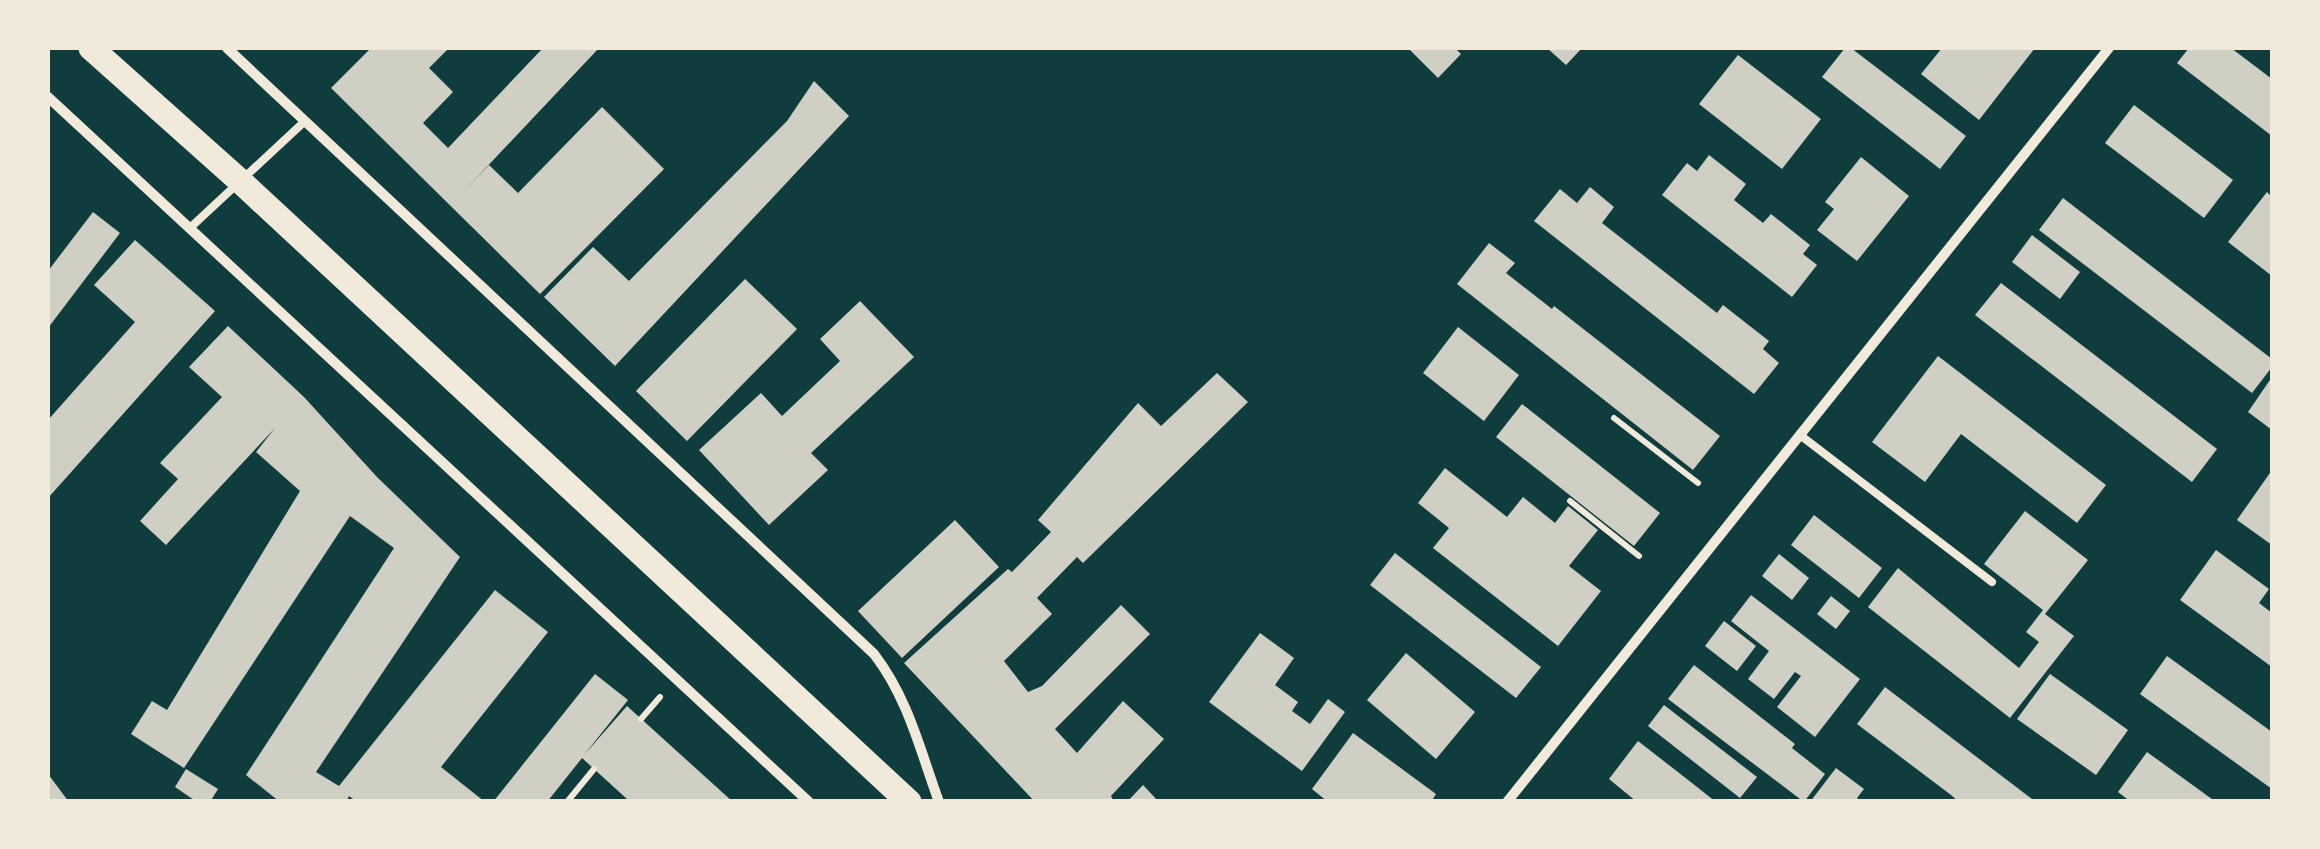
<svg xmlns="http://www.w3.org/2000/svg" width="2320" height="849" font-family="'Nunito Sans',sans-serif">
  <rect width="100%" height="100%" fill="#0f3d3e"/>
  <!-- building -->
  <path fill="#cfcfc3" d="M371,48H449L429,68L453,92L423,123L448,148L543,48H599L465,190L489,165L518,193L602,107L664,169L540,294L331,88Z
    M1408,48H1455L1461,54L1438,78Z
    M1547,48H1582L1566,65Z
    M1845,48H1851L1966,136L1940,169L1822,77Z
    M1942,48H2035L1979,120L1921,74Z
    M2189,48H2231L2272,79V136L2177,63Z
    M1738,55L1821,119L1782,169L1699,104Z
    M814,81L849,116L615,366L544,297L593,247L629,281L787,121Z
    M2134,105L2233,180L2204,218L2105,143Z
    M1709,155L1746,184L1734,200L1763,223L1771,214L1810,245L1803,254L1817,265L1792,297L1662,195L1687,163L1697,171Z
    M1861,157L1909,196L1857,261L1817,230L1834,209L1825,202Z
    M1590,187L1614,207L1602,223L1717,313L1723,305L1769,341L1763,349L1779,363L1754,394L1534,221L1560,189L1577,203Z
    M2267,192L2272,197V276L2228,242Z
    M2063,198L2272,359V367L2252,393L2039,230Z
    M93,212L120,233L48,328V271Z
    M2032,235L2080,272L2060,299L2012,262Z
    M135,240L215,311L48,498V420L135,322L94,285Z
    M1489,243L1515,263L1506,273L1552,309L1554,306L1720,436L1693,470L1457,284Z
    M745,279L797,329L687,441L636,391Z
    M2001,283L2217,449L2192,482L1975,315Z
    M860,301L914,357L811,453L828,470L769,525L699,450L761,393L782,416L840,361L820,339Z
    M228,326L304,397L377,477L460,557L316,772L339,786L495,590L548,632L441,767L485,802H357L349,796L346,802H280L246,775L394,548L350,516L184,768L131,734L152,701L167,710L300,491L256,452L275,428L166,545L140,521L178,479L160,463L222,397L189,367Z
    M1458,327L1519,375L1484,421L1423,373Z
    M1938,356L2106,485L2077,523L1961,434L1925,482L1872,442Z
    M1217,373L1248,402L1083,563L1077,557L1037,598L1052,614L1004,661L1028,692L1042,686L1121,605L1150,634L1055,729L1077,753L1123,701L1164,739L1111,796L1114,802H1035L904,663L1008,569L1012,572L1051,532L1038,520L1138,403L1161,426Z
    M2272,377V430L2248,412Z
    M1522,404L1660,513L1634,546L1496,437Z
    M1445,468L1507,517L1523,497L1555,523L1568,506L1598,530L1569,566L1601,591L1558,646L1433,548L1449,528L1418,503Z
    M2272,470V545L2237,520Z
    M2025,511L2088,560L2045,614L2074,636L2010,718L1868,607L1898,568L2019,668L2039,642L2026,632L2043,610L1984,564Z
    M1814,515L1882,568L1859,598L1791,545Z
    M955,520L999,567L902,658L858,611Z
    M2216,550L2269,589L2259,603L2272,613V667L2180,600Z
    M1395,553L1541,667L1516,698L1370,585Z
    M1779,554L1809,578L1792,600L1762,576Z
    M1751,595L1860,679L1815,737L1777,707L1801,676L1795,672L1774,699L1748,679L1769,651L1731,621Z
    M1831,596L1850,611L1836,629L1817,614Z
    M1724,621L1756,646L1737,671L1705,646Z
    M1260,633L1294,658L1275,685L1298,702L1292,711L1310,724L1328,699L1345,712L1302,771L1209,702Z
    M1406,653L1475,712L1436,759L1367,700Z
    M2167,656L2272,732V789L2140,694Z
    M1694,665L1795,744L1792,748L1825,774L1804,802L1668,699Z
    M595,674L628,700L584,755L627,706L733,802H625L627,799L582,758L547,802H493Z
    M2050,674L2128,730L2096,775L2017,719Z
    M1885,687L1978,758L2036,802H1959L1951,795L1857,724Z
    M1664,705L1757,777L1740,798L1648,726Z
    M1353,733L1436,794L1431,802H1328L1312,789Z
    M1638,741L1692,783L1716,802H1637L1609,779Z
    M2147,752L2216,802H2131L2118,792Z
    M1836,768L1864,789L1857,798L1861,802H1810Z
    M186,769L218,789L210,802H197L175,787Z
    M48,774L69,802H48Z
    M1143,785L1159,802H1127Z"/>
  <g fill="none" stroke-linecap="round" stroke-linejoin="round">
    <!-- path -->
    <path stroke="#f1e9da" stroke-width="6" d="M1614,418L1698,483
      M1570,501L1639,556
      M641,719L660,697
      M567,802L594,769"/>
    <!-- service -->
    <path stroke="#f1e9da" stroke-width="8" d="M191,227L305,121
      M1800,435L1992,582"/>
    <!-- minor -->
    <path stroke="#f1e9da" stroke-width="10" d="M227,48L874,654C908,698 920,750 939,802
      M48,97L809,802
      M1507,802L2109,48"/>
    <!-- primary -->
    <path stroke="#f1e9da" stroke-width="25" d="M91,48L240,181L909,802"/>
  </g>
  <!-- border -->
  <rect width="2320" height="849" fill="none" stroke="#f1e9da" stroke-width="100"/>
</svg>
